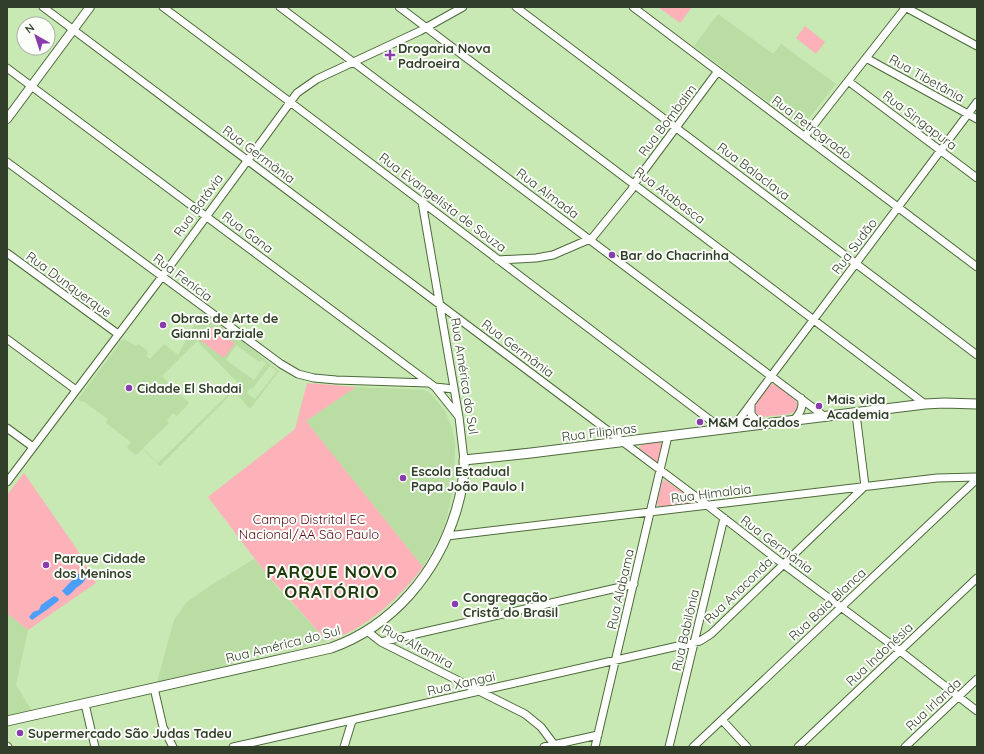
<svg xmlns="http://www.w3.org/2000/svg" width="984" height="754" font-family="Quicksand,sans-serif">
  <rect width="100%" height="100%" fill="#c8e8b4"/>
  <!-- built -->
  <path fill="#b9dda2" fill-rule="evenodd" d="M718,14L773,54L781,44L836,84L808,119L802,125L798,124L694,46Z
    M203,309L279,371L250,409L234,391L160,466L143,449L136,455L127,448L131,442L106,423L108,419L83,401L82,402L78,399L123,339L137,346L138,344L148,351L147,352L148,353L146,356L150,359L164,344L178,355ZM197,341L239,384L158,463L143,448L169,423L167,420L173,413L177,416L189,403L162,376ZM236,345L260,362L262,360L266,363L254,380L226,360ZM270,366L277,371L255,399L247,393L250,388L252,389Z
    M356,387L425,390L430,393L445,411L452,428L455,444L454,486L448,513L442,532L423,567L306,421Z
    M254,559L277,587L327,641L157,682L174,620L187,602L213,584Z
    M7,613L28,630L16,685L32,711L7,716Z"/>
  <!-- green -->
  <path fill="#fdb2b9" d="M658,7H692L680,23Z
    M805,26L825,42L816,54L796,38Z
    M212,327L235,343L224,358L201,341Z
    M307,383L356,387L306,421L423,567C398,599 367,629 327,641L264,571L208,497L295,429Z
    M773,384L776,385C784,390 811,406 789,414L761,417L754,412L755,404L769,386Z
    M660,441L662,444V446L657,463L641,451L639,448L643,443Z
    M24,473L76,548L96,583L28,630L7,613V495Z
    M665,480L691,498L692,501L690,503L661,507L658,506L657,503L662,482Z"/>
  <!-- water -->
  <path fill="#4d9ef9" d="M78,574H83L86,578C83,584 80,585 76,588C73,591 71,594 67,596L62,591Z
    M54,596L58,598L59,600C58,602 34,619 32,620L29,617L33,612L39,610L41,605Z"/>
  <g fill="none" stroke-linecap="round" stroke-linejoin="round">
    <defs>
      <path id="minor" d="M43,7L707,505L783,564L900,651L977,711
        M163,7L290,102L722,429
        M280,7L824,416
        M399,7L925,404
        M516,7L977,355
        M633,7L977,267
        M905,7L977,46
        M866,58L977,119
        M7,68L435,387L459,417
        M848,81L977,178
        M805,136L906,7
        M7,162L281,364L298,374L314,378L336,380L428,383
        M422,202L459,417L464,460
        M7,253L118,334
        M498,260L536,258L553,255L590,239L593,237L632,189L634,184L718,71
        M7,339L76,390
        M435,387L454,389
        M751,404V414L760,425
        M794,420C800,413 804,407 801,398
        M7,428L33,447
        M733,428L775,371L977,102
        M7,482L167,270L297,93L317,79L420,31L463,7
        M447,536L937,478L977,477
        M367,631L381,642L525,714L541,727L556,747
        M381,642L634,584
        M154,688L163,727L173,747
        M85,704L95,747
        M722,720L747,747
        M7,746L8,747
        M233,747L700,641L711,634L865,486L856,414
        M344,747L352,721
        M544,747L598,735
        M595,747L668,436
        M669,747L724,518
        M693,747L977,479
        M798,747L977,578
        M905,747L977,679"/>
      <path id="tertiary" d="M7,119L90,7"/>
      <path id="secondary" d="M7,721L331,648C393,626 437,573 456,511C461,494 465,477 464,460L531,453L925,404L944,403L977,404"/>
    </defs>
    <!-- minor casing -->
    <use href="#minor" stroke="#4e6a3b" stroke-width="9"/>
    <!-- tertiary casing -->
    <use href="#tertiary" stroke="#4e6a3b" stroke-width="10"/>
    <!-- secondary casing -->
    <use href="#secondary" stroke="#4e6a3b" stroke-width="11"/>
    <!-- minor -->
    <use href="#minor" stroke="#fff" stroke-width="7"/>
    <!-- tertiary -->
    <use href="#tertiary" stroke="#fff" stroke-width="8"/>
    <!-- secondary -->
    <use href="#secondary" stroke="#fff" stroke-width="9"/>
  </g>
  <!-- markers -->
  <g fill="#893cad" stroke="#fbfef9" stroke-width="1.5">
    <path d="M388 49h4v4h4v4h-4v4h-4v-4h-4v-4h4z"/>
    <circle cx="612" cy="255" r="4"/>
    <circle cx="163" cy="325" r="4"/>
    <circle cx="129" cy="388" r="4"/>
    <circle cx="819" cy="406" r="4"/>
    <circle cx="700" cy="422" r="4"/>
    <circle cx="403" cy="478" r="4"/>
    <circle cx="46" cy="565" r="4"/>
    <circle cx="455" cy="604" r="4"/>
    <circle cx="20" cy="733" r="4"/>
  </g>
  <g text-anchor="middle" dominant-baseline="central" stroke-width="4" stroke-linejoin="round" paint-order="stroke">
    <!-- poi labels -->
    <g font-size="13" font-weight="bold" fill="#313e29" stroke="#fbfef9" text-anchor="start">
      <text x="398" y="48">Drogaria Nova<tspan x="398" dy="15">Padroeira</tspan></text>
      <text x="620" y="255">Bar do Chacrinha</text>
      <text x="171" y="318">Obras de Arte de<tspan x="171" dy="15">Gianni Parziale</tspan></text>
      <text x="137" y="388">Cidade El Shadai</text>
      <text x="827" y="399">Mais vida<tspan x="827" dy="15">Academia</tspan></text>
      <text x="708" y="422">M&amp;M Calçados</text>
      <text x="411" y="471">Escola Estadual<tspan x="411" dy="15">Papa João Paulo I</tspan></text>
      <text x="54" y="558">Parque Cidade<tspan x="54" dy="15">dos Meninos</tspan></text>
      <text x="463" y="597">Congregação<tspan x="463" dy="15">Cristã do Brasil</tspan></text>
      <text x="28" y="733">Supermercado São Judas Tadeu</text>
    </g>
    <!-- street labels -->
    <g font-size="13" fill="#313e29" stroke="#fbfef9">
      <text transform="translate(927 78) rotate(29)">Rua Tibetânia</text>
      <text transform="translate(667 120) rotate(-53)">Rua Bombaim</text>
      <text transform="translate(920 120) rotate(37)">Rua Singapura</text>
      <text transform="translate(812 127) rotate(37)">Rua Petrogrado</text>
      <text transform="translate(259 154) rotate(37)">Rua Germânia</text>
      <text transform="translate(754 171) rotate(37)">Rua Balaclava</text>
      <text transform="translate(548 193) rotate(37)">Rua Almada</text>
      <text transform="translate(670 195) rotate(37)">Rua Atabasca</text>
      <text transform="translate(443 202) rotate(37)">Rua Evangelista de Souza</text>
      <text transform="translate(198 205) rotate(-54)">Rua Batávia</text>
      <text transform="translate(248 232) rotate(37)">Rua Gana</text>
      <text transform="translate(854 246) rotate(-53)">Rua Sudão</text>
      <text transform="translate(183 277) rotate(37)">Rua Fenícia</text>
      <text transform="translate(69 284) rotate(36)">Rua Dunquerque</text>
      <text transform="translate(518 348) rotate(37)">Rua Germânia</text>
      <text transform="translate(465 376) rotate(81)">Rua América do Sul</text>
      <text transform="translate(599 432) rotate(-7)">Rua Filipinas</text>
      <text transform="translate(711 493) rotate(-7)">Rua Himalaia</text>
      <text transform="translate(777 544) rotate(37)">Rua Germânia</text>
      <text transform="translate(620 589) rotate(-77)">Rua Alabama</text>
      <text transform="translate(738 590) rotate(-44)">Rua Anaconda</text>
      <text transform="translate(827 604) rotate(-43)">Rua Baia Blanca</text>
      <text transform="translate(685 630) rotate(-77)">Rua Babilônia</text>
      <text transform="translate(283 644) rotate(-14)">Rua América do Sul</text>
      <text transform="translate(418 646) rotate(28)">Rua Altamira</text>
      <text transform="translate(879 654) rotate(-43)">Rua Indonésia</text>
      <text transform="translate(461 683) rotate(-13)">Rua Xangai</text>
      <text transform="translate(933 704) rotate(-43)">Rua Irlanda</text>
    </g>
    <!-- park labels -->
    <g font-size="13" fill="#5c0c20" stroke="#fbfef9">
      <text x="309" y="519">Campo Distrital EC<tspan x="309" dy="15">Nacional/AA São Paulo</tspan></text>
    </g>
    <!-- district labels -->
    <g font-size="17" font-weight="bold" letter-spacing="1" fill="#20390a" stroke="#fbfef9">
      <text x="332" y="571">PARQUE NOVO<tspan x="332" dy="20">ORATÓRIO</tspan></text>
    </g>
  </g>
  <!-- border -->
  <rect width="984" height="754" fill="none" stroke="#313e29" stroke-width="16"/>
  <!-- north arrow -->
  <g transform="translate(36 36) rotate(321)"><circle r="19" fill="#fbfef9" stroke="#aab1a6"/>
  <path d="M0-3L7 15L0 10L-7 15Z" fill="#893cad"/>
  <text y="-6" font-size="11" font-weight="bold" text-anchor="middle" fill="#313e29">N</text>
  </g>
</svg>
